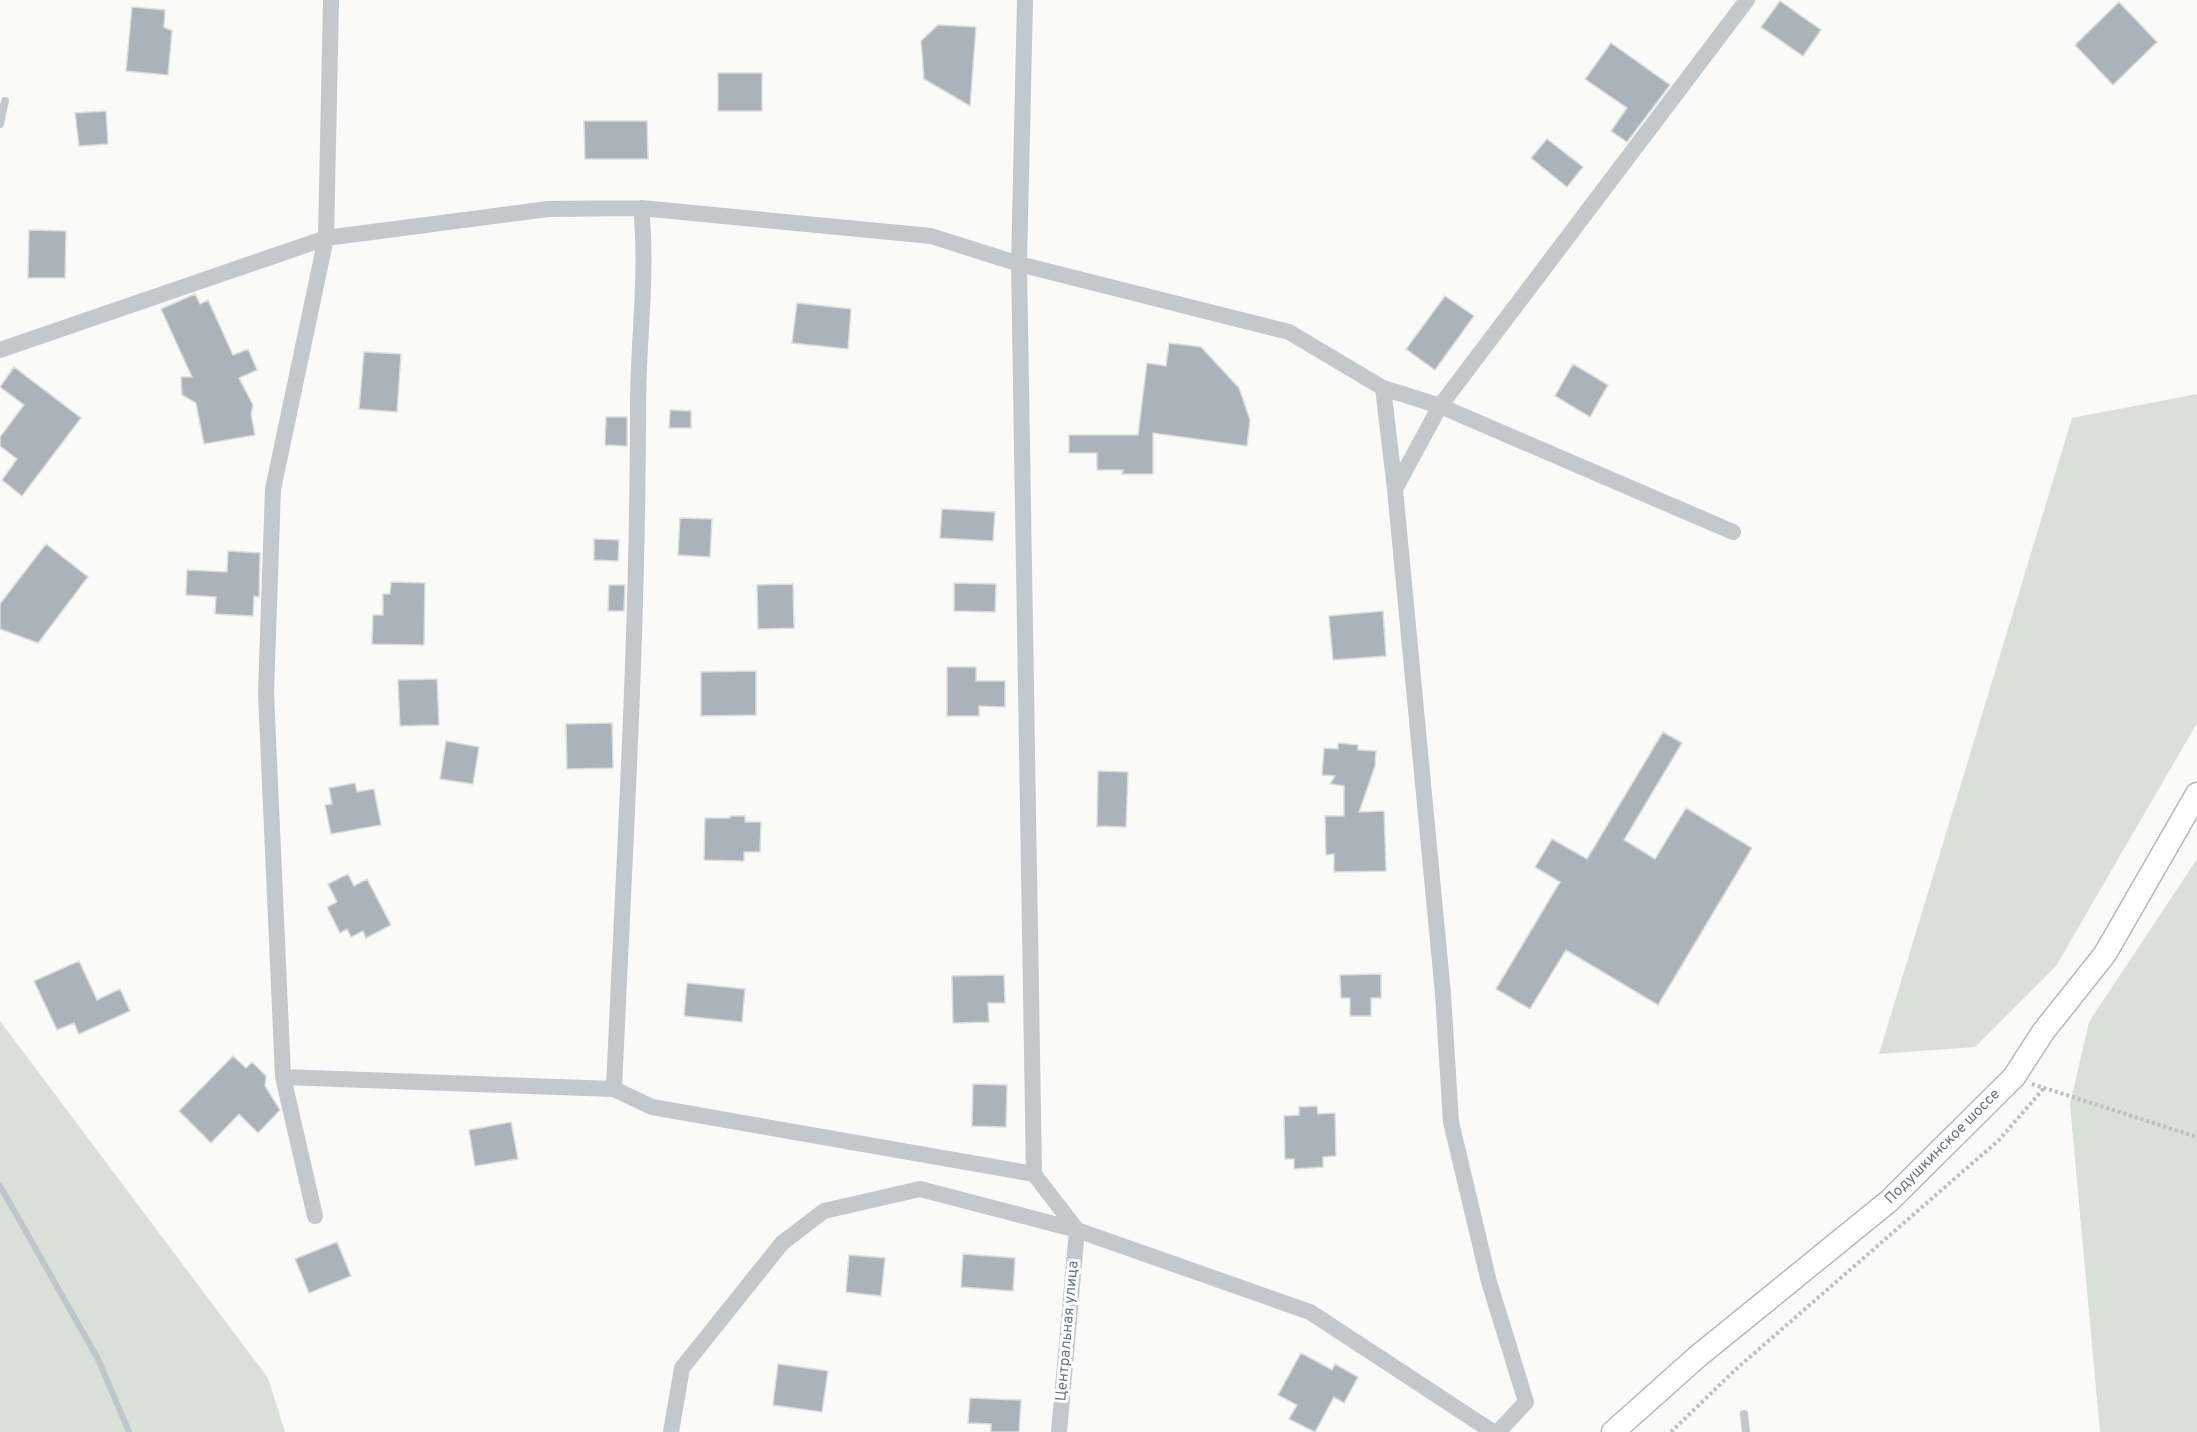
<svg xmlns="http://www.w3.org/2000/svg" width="2197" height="1432" font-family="Overpass,sans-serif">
  <rect width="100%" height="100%" fill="#fafaf8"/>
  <!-- green -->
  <path fill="#dadfd7" d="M2197,394V723L2056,966L1975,1047L1879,1054L2072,418Z
    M2197,859V1432H2100L2070,1104L2089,1022Z
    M0,1021L268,1378L285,1432H0Z"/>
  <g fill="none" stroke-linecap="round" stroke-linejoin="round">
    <!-- stream -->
    <path stroke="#bbc7cb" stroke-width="6" d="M0,1186L98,1359L129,1432"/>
  </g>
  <!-- building -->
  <path fill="#aab3b9" stroke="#dcdcda" stroke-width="1.5" d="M1780,1L1821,30L1803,56L1761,27Z
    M2119,2L2157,42L2113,85L2075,45Z
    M132,7L165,10L164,27L172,31L168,75L126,71Z
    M938,25L976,27L970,106L924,79L921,41Z
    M1611,43L1670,85L1627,142L1611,131L1627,108L1585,79Z
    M718,73H762V111H718Z
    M106,111L108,144L79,146L75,113Z
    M584,121H647L648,159H585Z
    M1547,139L1583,167L1567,187L1531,158Z
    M29,230L66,231L65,278H28Z
    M195,294L200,304L208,300L233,355L248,349L257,370L239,378L253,405L251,414L255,435L204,444L196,403L182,395L181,377H192L161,309Z
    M1445,296L1474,316L1435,370L1406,349Z
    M797,303L851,309L848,349L792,343Z
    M1169,343L1201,347L1239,388L1250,420L1247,446L1153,433V474H1122L1123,470H1097V453H1069V435H1138L1147,363L1166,366Z
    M364,352L401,354L397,412L359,409Z
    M1573,364L1608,385L1590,417L1555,396Z
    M14,367L81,418L22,496L2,480L17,459L0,446V437L24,405L0,387Z
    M670,410L691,411V428H669Z
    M606,417H627V446L605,445Z
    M942,509L995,512L993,541L940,538Z
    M680,518L712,519L710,557L678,555Z
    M594,539L619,540L618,561L594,560Z
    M46,544L88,577L38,643L0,629V604Z
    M228,551L260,553L259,597L254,596L253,616L215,614L216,597L186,595L187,570L227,572Z
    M391,582L425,583L424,645L372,644L373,615H383V594H390Z
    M954,583L996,584L995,612L954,611Z
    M793,584L794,628L758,629L757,585Z
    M609,585H625L624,611H608Z
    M1383,611L1386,656L1333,660L1329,616Z
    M947,667H976V681H1005V707L979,706V716H947Z
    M756,671V715L701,716V672Z
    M437,679L439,725L400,726L398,680Z
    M612,723L613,768L567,769L566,724Z
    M1663,732L1682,743L1624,840L1655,859L1686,808L1752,848L1658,1005L1566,950L1530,1009L1496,989L1560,882L1535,867L1552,839L1587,859Z
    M446,741L479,747L473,784L440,779Z
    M1338,743L1358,745V750L1376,751L1375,766L1359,812L1384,811L1386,871L1334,872V854L1326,855L1325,816H1344V786L1330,784L1335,776L1322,775L1324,748L1338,749Z
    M1098,771L1128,772L1126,827L1097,826Z
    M355,783L357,792L374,789L381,825L331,834L325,805L332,804L329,788Z
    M730,816H745V822H761L760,852H744V861L704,860L705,818H730Z
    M348,874L354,886L367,879L391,925L366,938L363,931L351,937L347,929L340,933L327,907L337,902L328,884Z
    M79,961L97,1000L120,989L130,1011L79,1034L74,1023L57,1030L34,981Z
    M1381,974V998H1371V1016H1350V998H1341L1340,975Z
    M1004,975L1005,1003H988L989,1022L953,1023L952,976Z
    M687,983L745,989L742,1022L684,1016Z
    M233,1056L246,1068L252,1062L266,1076L265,1086L280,1110L258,1133L239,1114L211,1143L179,1111Z
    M973,1084L1007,1085L1006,1127L972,1126Z
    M1317,1106L1318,1114L1335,1113L1336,1156L1323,1157V1167L1294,1169V1159H1285L1284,1116L1299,1115V1107Z
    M511,1122L518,1159L475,1166L469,1130Z
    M337,1242L351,1276L309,1293L295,1259Z
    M963,1254L1015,1258L1013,1291L961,1287Z
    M849,1255L885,1258L881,1296L846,1292Z
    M1301,1353L1332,1370L1335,1364L1358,1377L1344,1403L1334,1397L1315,1432L1289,1419L1297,1405L1278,1395Z
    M778,1364L828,1371L822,1412L773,1405Z
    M970,1398L1021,1400L1019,1432H991V1424L968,1423Z"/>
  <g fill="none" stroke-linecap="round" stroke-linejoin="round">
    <defs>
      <path id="secondary" d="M1613,1432L1697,1357L1889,1201L2014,1077L2043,1032L2105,954L2197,794"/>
    </defs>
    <!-- secondary casing -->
    <use href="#secondary" stroke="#b3babf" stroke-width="25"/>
    <!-- path -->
    <path stroke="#bbbfc2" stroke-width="4" stroke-dasharray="3 3" stroke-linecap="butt" d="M2032,1084L2197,1137
      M1671,1432L1735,1370L1999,1140L2044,1088"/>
    <!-- lane -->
    <path stroke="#c3c8cc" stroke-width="8" d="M0,124L5,101
      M1744,1414L1746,1432"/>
    <!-- street -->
    <path stroke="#c3c8cc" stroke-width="16" d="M1025,0L1019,264L1034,1174
      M0,350L326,238L548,209L641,208L931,236L1019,264L1289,332L1383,388L1395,489L1443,994L1451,1122L1489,1282L1526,1402L1498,1432
      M1383,388L1440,406L1733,532
      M1395,489L1440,406L1747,0
      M283,1077L614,1089L652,1107L1034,1174L1077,1230L1059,1432
      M614,1089C624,862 638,635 638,407C638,341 648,274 641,208
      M315,1216L283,1077L266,693L273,489L326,238L331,0
      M671,1432L682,1368L782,1243L824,1211L920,1189L1077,1230L1310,1312L1493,1432"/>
    <!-- secondary -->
    <use href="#secondary" stroke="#fff" stroke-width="22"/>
  </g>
  <g text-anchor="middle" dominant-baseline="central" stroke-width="6" stroke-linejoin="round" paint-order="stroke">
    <!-- street labels -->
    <g font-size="15" fill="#657683" stroke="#fff">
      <text transform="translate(1943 1147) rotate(-45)">Подушкинское шоссе</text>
      <text transform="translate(1068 1331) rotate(-85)">Центральная улица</text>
    </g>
  </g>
</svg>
